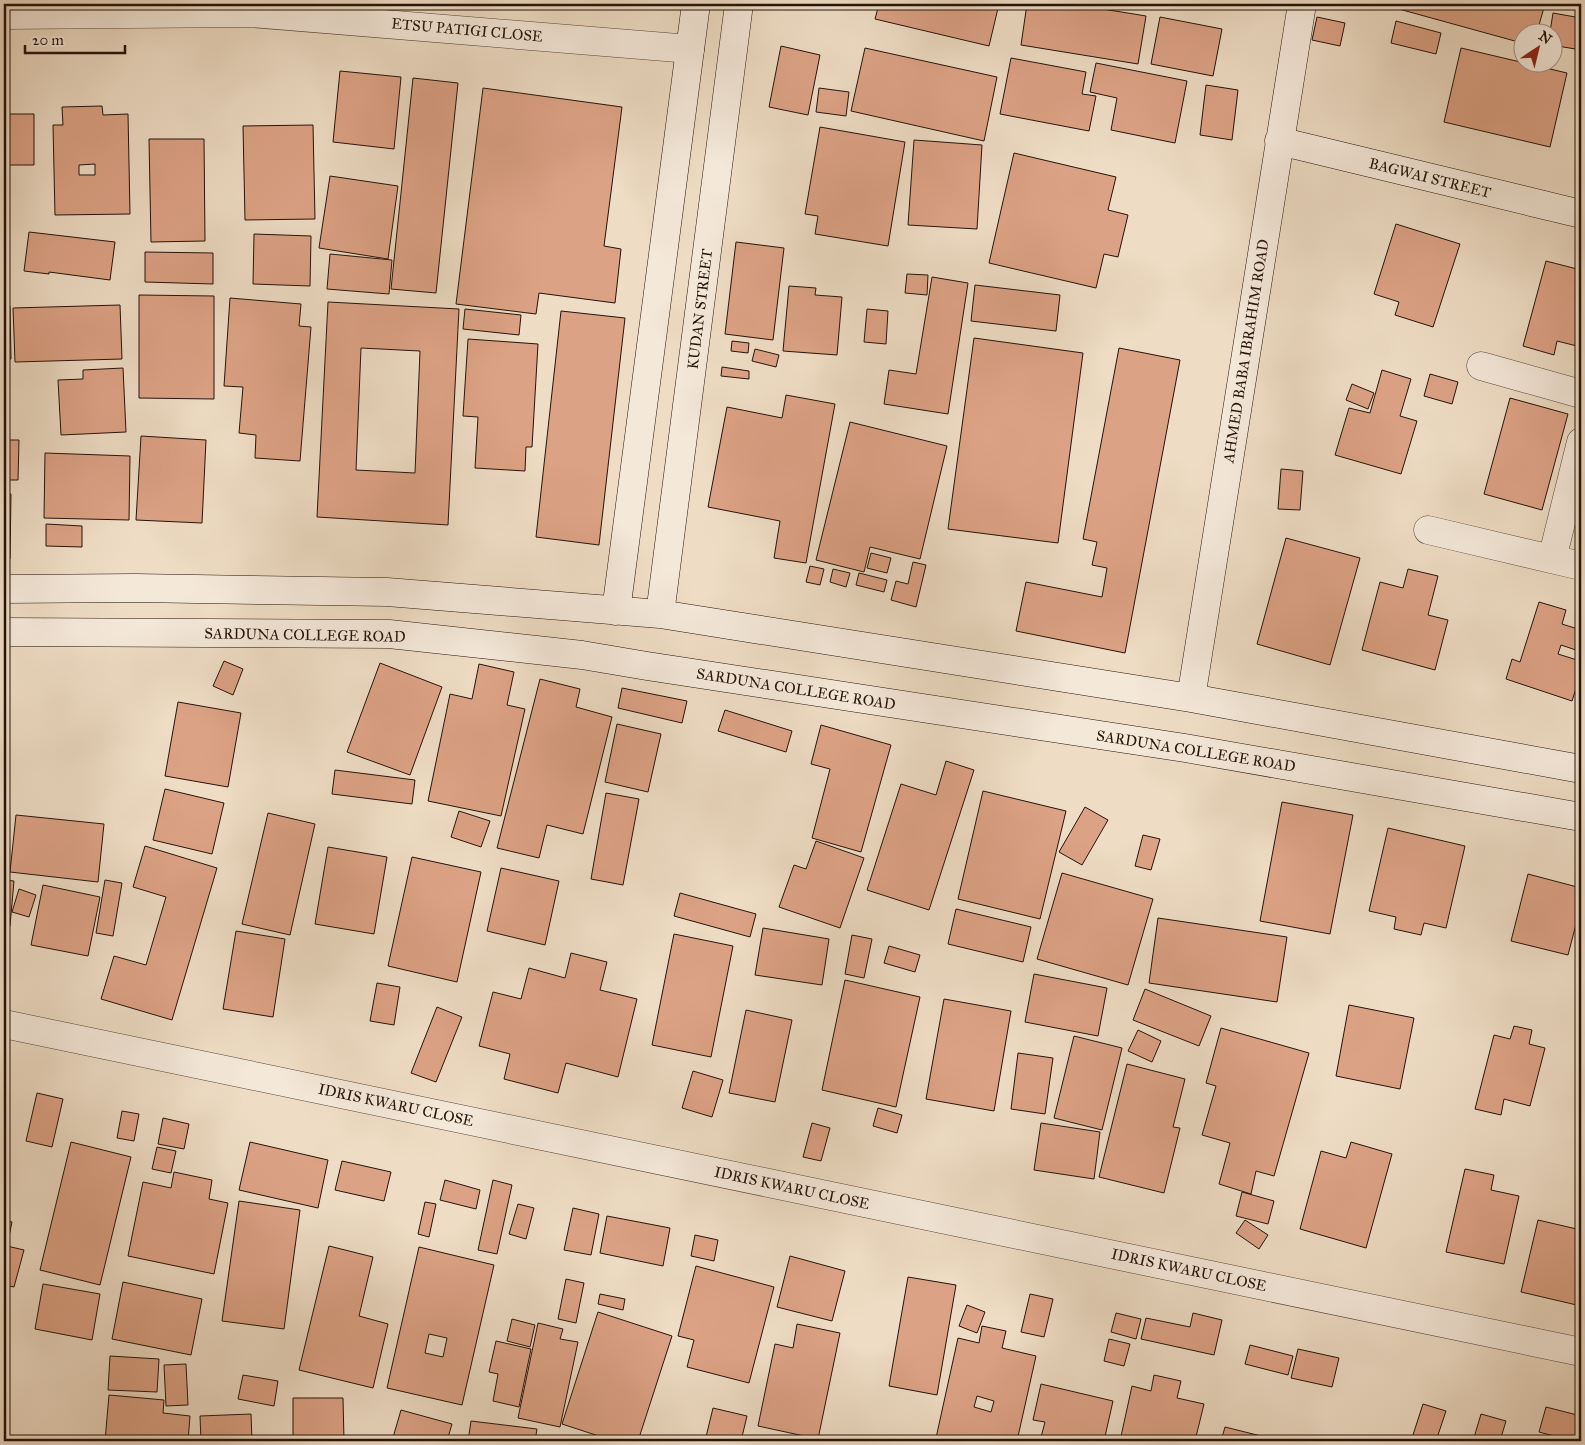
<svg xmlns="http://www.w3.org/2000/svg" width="1585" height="1445" font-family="'IM FELL Great Primer',serif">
  <rect width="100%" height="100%" fill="#eedcc4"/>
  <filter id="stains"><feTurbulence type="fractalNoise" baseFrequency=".004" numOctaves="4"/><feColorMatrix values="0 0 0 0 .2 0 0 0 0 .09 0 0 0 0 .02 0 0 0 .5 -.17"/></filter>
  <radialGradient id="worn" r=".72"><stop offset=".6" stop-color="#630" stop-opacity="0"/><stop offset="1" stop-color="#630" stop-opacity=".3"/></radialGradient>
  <!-- building -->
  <path fill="#dca285" stroke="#25130b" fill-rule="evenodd" d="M879,4H999L989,46L875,19Z
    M1027,4H1072L1146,16L1138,64L1021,45Z
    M1388,4H1545L1537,32H1522V43L1388,6Z
    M1553,13L1581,18V50L1552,45V32H1550Z
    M1160,17L1222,29L1213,76L1151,64Z
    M1317,17L1345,23L1340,46L1312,40Z
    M1396,21L1441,33L1436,54L1391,43Z
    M781,46L820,55L808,115L769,107Z
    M865,48L997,77L984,141L851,111Z
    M1461,48L1567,73L1550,147L1444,122Z
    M1011,58L1086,72L1082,94L1096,96L1089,131L1000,114Z
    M1096,63L1187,81L1175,143L1111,130L1117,98L1090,92Z
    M340,71L401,77L394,149L333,142Z
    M413,78L458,83L436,293L391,289Z
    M1206,85L1238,90L1232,140L1200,135Z
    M483,88L622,107L604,246L621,249L615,303L539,293L536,314L456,304Z
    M819,88L849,92L846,116L816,112Z
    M102,106L103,115L128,114L130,214L55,215L53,125H63L62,107ZM95,164V175H79V165Z
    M4,114H34V165H4Z
    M313,125L315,219L245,220L243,126Z
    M820,127L905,142L888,246L815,234L818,216L805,214Z
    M149,139H204L205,241L151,242Z
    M914,140L982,145L977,229L908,225Z
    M1014,153L1116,177L1108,210L1128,215L1118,257L1104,254L1096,288L989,263Z
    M330,176L398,186L388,259L319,248Z
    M1396,224L1460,244L1433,327L1395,315L1399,302L1374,294Z
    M29,232L115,242L110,280L49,272V274L24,271Z
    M254,234L311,236L310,286L253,284Z
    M736,242L784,248L773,340L725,334Z
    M145,252L213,253V284L145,282Z
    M330,254L392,260L389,294L327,289Z
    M1546,261L1581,270V347L1557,341L1554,355L1523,346Z
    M907,274L928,275L927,295L905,293Z
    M932,277L968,283L948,414L884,404L889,370L916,374Z
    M975,285L1060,295L1056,331L971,321Z
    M789,286L816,288L815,295L842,297L837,355L783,351Z
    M139,295L214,296V399L139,398Z
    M230,298L301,304L299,326L311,327L300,461L255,458L256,435L239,433L243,387L224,386Z
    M328,302L459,309L448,525L317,517ZM361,348L420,351L415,473L356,470Z
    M120,305L122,359L15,362L13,308Z
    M4,306H10L11,359H4Z
    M465,309L521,315L519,335L463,329Z
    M867,309L888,311L886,344L864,342Z
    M561,311L625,318L599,545L536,537Z
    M974,338L1083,353L1058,543L948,529Z
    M468,339L538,344L532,447H526L525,471L475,468L478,417L463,416Z
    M732,341L749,343L748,353L731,351Z
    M1119,348L1180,360L1125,653L1016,631L1026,582L1102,597L1107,568L1092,565L1097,542L1083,539Z
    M755,349L779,355L776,367L752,361Z
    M722,367L749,371V379L721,376Z
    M123,368L126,432L61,435L58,380L83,379V370Z
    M1382,370L1411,379L1400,416L1417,421L1401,474L1335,455L1349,408L1370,413Z
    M1430,374L1458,382L1452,404L1424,396Z
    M1352,384L1374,393L1368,409L1346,400Z
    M786,395L835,404L806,563L774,558L780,521L708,507L727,407L782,418Z
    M1510,398L1568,414L1542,510L1484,494Z
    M850,422L947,446L920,559L870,547L864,572L816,560Z
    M141,436L206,440L202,523L136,520Z
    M4,440H19L18,480H4Z
    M45,453L130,456L129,520L44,518Z
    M1281,469L1303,471L1300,510L1278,509Z
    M4,494H11L10,559H4Z
    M46,524L82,526V547L46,546Z
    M1286,538L1360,558L1330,665L1257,644Z
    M871,553L891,558L887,573L867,568Z
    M913,562L926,565L916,607L891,600L896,581L908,584Z
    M810,566L824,569L820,585L806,582Z
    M833,569L850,573L846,587L830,582Z
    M1408,569L1438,576L1428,615L1448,620L1435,670L1362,650L1380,582L1403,588Z
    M859,573L887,580L884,592L856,585Z
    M1539,602L1566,610L1562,624L1581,630V673L1572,701L1506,679L1512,659L1520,662ZM1561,645L1579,651L1577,660L1558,654Z
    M224,661L243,669L233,695L213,686Z
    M380,663L442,687L410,775L347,752Z
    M479,664L514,672L507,705L525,709L501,816L428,801L450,694L472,699Z
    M540,679L580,689L576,707L612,717L583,834L547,825L539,858L497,848Z
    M622,688L687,701L682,723L618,708Z
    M178,702L241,713L228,787L165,776Z
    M725,710L792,731L786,752L718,731Z
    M617,724L661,734L648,792L605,782Z
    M821,725L891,745L861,852L812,838L830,769L811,764Z
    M946,761L974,770L929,910L867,890L901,784L936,795Z
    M335,770L415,780L412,804L332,794Z
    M165,789L224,803L212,854L153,840Z
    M983,791L1066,811L1040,919L958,899Z
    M606,793L639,799L623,885L591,879Z
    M1282,802L1353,815L1330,934L1260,921Z
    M1085,807L1108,820L1082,865L1059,852Z
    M459,811L490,821L481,847L451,837Z
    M268,813L315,824L290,935L242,924Z
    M16,815L104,824L98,882L10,872Z
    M1388,828L1465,846L1446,928L1424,923L1421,935L1394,929L1396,917L1369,911Z
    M1143,835L1160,839L1151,870L1135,866Z
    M816,841L864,858L840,928L779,907L794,865L806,869Z
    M145,846L217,868L172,1020L101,999L114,956L146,965L166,897L133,887Z
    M328,847L387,857L374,934L315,924Z
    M412,857L481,872L457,982L388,966Z
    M501,868L559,881L545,945L487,931Z
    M1062,873L1153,899L1128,985L1037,959Z
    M1528,874L1581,888V905L1568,955L1511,941Z
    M4,880L14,881L10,926H4Z
    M105,880L122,883L113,936L96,933Z
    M43,885L100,897L88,956L31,945Z
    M19,889L36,895L29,917L12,912Z
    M680,893L756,914L750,937L674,916Z
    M956,909L1031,927L1023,962L948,944Z
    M1158,918L1287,937L1277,1002L1149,983Z
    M763,928L829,939L822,985L755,975Z
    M4,931L8,932L4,970Z
    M236,931L285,939L273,1017L223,1009Z
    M674,934L733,946L711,1057L652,1045Z
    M852,935L872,939L864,978L845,974Z
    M889,946L920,955L915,972L884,963Z
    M571,953L607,962L600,990L637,999L618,1077L566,1063L558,1093L504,1079L510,1054L479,1046L493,992L521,999L529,968L565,978Z
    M1034,974L1107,988L1098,1036L1025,1022Z
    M845,980L920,997L896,1107L822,1090Z
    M377,983L400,987L394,1025L370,1021Z
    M1145,989L1211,1016L1199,1046L1133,1020Z
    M944,999L1011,1011L994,1111L926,1099Z
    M1349,1005L1414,1018L1400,1089L1336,1076Z
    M437,1007L462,1017L436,1082L411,1073Z
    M746,1010L792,1020L775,1102L729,1093Z
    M1514,1026L1532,1030L1529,1044L1545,1048L1530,1106L1504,1099L1501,1115L1475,1109L1494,1035L1510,1039Z
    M1221,1028L1309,1053L1274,1176L1256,1171L1251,1194L1219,1184L1230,1143L1202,1135L1216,1086L1206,1083Z
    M1138,1030L1161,1041L1152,1062L1128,1051Z
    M1074,1036L1122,1048L1102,1130L1054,1118Z
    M1018,1053L1053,1058L1045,1114L1011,1109Z
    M1127,1064L1185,1079L1173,1127L1180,1128L1164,1193L1099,1177Z
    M693,1071L723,1080L712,1117L682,1108Z
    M37,1093L63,1099L52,1147L26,1141Z
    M878,1108L902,1115L897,1133L873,1126Z
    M122,1111L139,1114L134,1141L117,1138Z
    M163,1118L189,1124L184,1149L158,1144Z
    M812,1123L830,1128L821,1161L803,1157Z
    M1041,1123L1100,1132L1094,1179L1034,1170Z
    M71,1142L131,1157L100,1285L40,1270Z
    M250,1142L328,1160L318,1208L239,1190Z
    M1351,1142L1392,1154L1366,1248L1300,1229L1321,1151L1346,1158Z
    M157,1147L176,1151L171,1173L152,1169Z
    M342,1161L391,1172L384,1201L335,1190Z
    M1465,1169L1494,1175L1491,1190L1519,1196L1504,1264L1446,1252Z
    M174,1172L212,1180L209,1199L228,1203L214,1274L128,1256L143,1182L171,1188Z
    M445,1180L480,1190L476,1209L440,1200Z
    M493,1180L512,1185L497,1254L478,1250Z
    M1242,1192L1274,1201L1268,1224L1236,1216Z
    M239,1201L300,1210L284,1329L222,1321Z
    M425,1202L436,1204L429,1237L418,1234Z
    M518,1204L534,1208L526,1239L509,1234Z
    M573,1208L599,1214L591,1255L564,1250Z
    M607,1216L670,1228L663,1266L600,1253Z
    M4,1220L12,1222L7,1246L24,1250L14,1287L4,1285Z
    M1245,1220L1268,1235L1259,1249L1236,1233Z
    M1538,1220L1581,1230V1306L1521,1292Z
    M695,1235L718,1240L714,1261L691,1256Z
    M329,1246L373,1257L359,1316L388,1324L373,1388L299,1370Z
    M419,1247L494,1265L462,1405L387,1388ZM429,1334L447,1338L443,1357L425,1353Z
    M790,1256L845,1271L832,1321L777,1307Z
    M696,1266L774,1287L749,1383L687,1367L694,1340L678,1336Z
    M908,1277L956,1285L937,1395L889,1386Z
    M566,1279L584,1283L576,1323L558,1319Z
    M123,1282L202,1299L191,1355L112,1339Z
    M43,1284L100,1294L92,1340L35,1329Z
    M600,1294L625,1299L623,1310L598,1304Z
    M1030,1294L1053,1299L1044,1337L1021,1332Z
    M967,1305L985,1312L977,1333L959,1326Z
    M598,1312L672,1336L638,1441H614L562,1424Z
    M1116,1313L1141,1319L1136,1339L1111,1332Z
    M1193,1313L1222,1320L1214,1355L1141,1339L1146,1318L1190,1327Z
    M512,1319L535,1325L530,1347L507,1341Z
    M538,1323L563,1329L560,1339L578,1342L560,1427L518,1418Z
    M797,1324L840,1333L818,1439L758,1426L775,1344L793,1348Z
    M982,1326L1006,1331L1002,1348L1036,1356L1017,1441H952L936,1438L958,1338L979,1343ZM977,1396L994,1401L991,1412L974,1407Z
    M1109,1339L1130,1344L1124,1366L1104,1361Z
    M496,1341L531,1349L519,1407L493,1401L498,1374L489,1372Z
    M1250,1345L1293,1356L1288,1375L1245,1364Z
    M1298,1349L1339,1358L1332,1387L1291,1378Z
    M110,1356L159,1359L157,1392L108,1390Z
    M186,1364L188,1405L166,1406L164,1365Z
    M243,1375L278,1381L274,1406L238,1399Z
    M1154,1375L1181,1381L1177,1398L1204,1404L1195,1441H1120L1132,1386L1151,1391Z
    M1041,1384L1113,1401L1104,1441H1040L1045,1422L1033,1420Z
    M109,1395L164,1400L163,1413L190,1416L188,1441H105Z
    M293,1398H343L344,1441H293Z
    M1423,1404L1446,1411L1436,1441H1411Z
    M1546,1407L1581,1416V1441H1573L1539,1432Z
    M713,1408L747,1416L741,1441H705Z
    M401,1410L452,1424L447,1441H392Z
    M251,1414L252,1441H201L200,1416Z
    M1481,1414L1506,1421L1500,1441H1473Z
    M471,1421L537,1429L535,1441H468Z
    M1225,1427L1281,1441H1221Z"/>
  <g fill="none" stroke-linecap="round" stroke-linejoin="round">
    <defs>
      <path id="street" d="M4,15L250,13L690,49
        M1481,366L1581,394
        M1428,530L1581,566
        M1552,559L1581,442
        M4,1024L1581,1352"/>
      <path id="secondary" d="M1279,141L1581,214
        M4,589L135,588L387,592L660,614L1191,698L1581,769
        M616,611L696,4
        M660,614L739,4
        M4,632L389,634L582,655L647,666L1185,748L1581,817
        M1191,698L1302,4"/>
    </defs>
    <!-- street casing -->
    <use href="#street" stroke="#574539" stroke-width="29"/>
    <!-- secondary casing -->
    <use href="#secondary" stroke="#25130b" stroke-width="29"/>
    <!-- street -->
    <use href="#street" stroke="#f4e8d9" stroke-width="28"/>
    <!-- secondary -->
    <use href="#secondary" stroke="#f4e8d9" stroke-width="28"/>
  </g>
  <g text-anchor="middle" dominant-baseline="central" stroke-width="5" stroke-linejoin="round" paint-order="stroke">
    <!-- street labels -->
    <g font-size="15" fill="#25130b" stroke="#f4e8d9">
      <text transform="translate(467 30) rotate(5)">ETSU PATIGI CLOSE</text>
      <text transform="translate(1430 178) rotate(14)">BAGWAI STREET</text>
      <text transform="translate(700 309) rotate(-83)">KUDAN STREET</text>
      <text transform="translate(1246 351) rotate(-81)">AHMED BABA IBRAHIM ROAD</text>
      <text transform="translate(305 635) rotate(1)">SARDUNA COLLEGE ROAD</text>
      <text transform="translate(796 689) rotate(9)">SARDUNA COLLEGE ROAD</text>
      <text transform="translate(1196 751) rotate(9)">SARDUNA COLLEGE ROAD</text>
      <text transform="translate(396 1105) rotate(12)">IDRIS KWARU CLOSE</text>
      <text transform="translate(792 1188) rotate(12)">IDRIS KWARU CLOSE</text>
      <text transform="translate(1189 1270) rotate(12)">IDRIS KWARU CLOSE</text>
    </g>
  </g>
  <!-- margin -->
  <rect width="1585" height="1445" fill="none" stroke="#eedcc4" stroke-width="20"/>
  <rect x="5" y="5" width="1575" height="1435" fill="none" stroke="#25130b" stroke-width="2.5"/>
  <rect x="10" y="10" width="1565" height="1425" fill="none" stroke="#25130b"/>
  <!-- north arrow -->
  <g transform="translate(1538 48) rotate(35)"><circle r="24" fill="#f4e8d9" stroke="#a19387"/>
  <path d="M0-4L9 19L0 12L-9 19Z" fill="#8f2418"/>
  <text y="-8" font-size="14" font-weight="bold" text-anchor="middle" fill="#25130b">N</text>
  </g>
  <!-- scale -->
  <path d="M25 45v8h100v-8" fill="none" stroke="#25130b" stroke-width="2.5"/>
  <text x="32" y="45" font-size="15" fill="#25130b" stroke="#f4e8d9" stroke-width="4" paint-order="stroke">20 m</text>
  <rect width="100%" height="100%" filter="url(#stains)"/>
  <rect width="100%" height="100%" fill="url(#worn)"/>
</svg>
